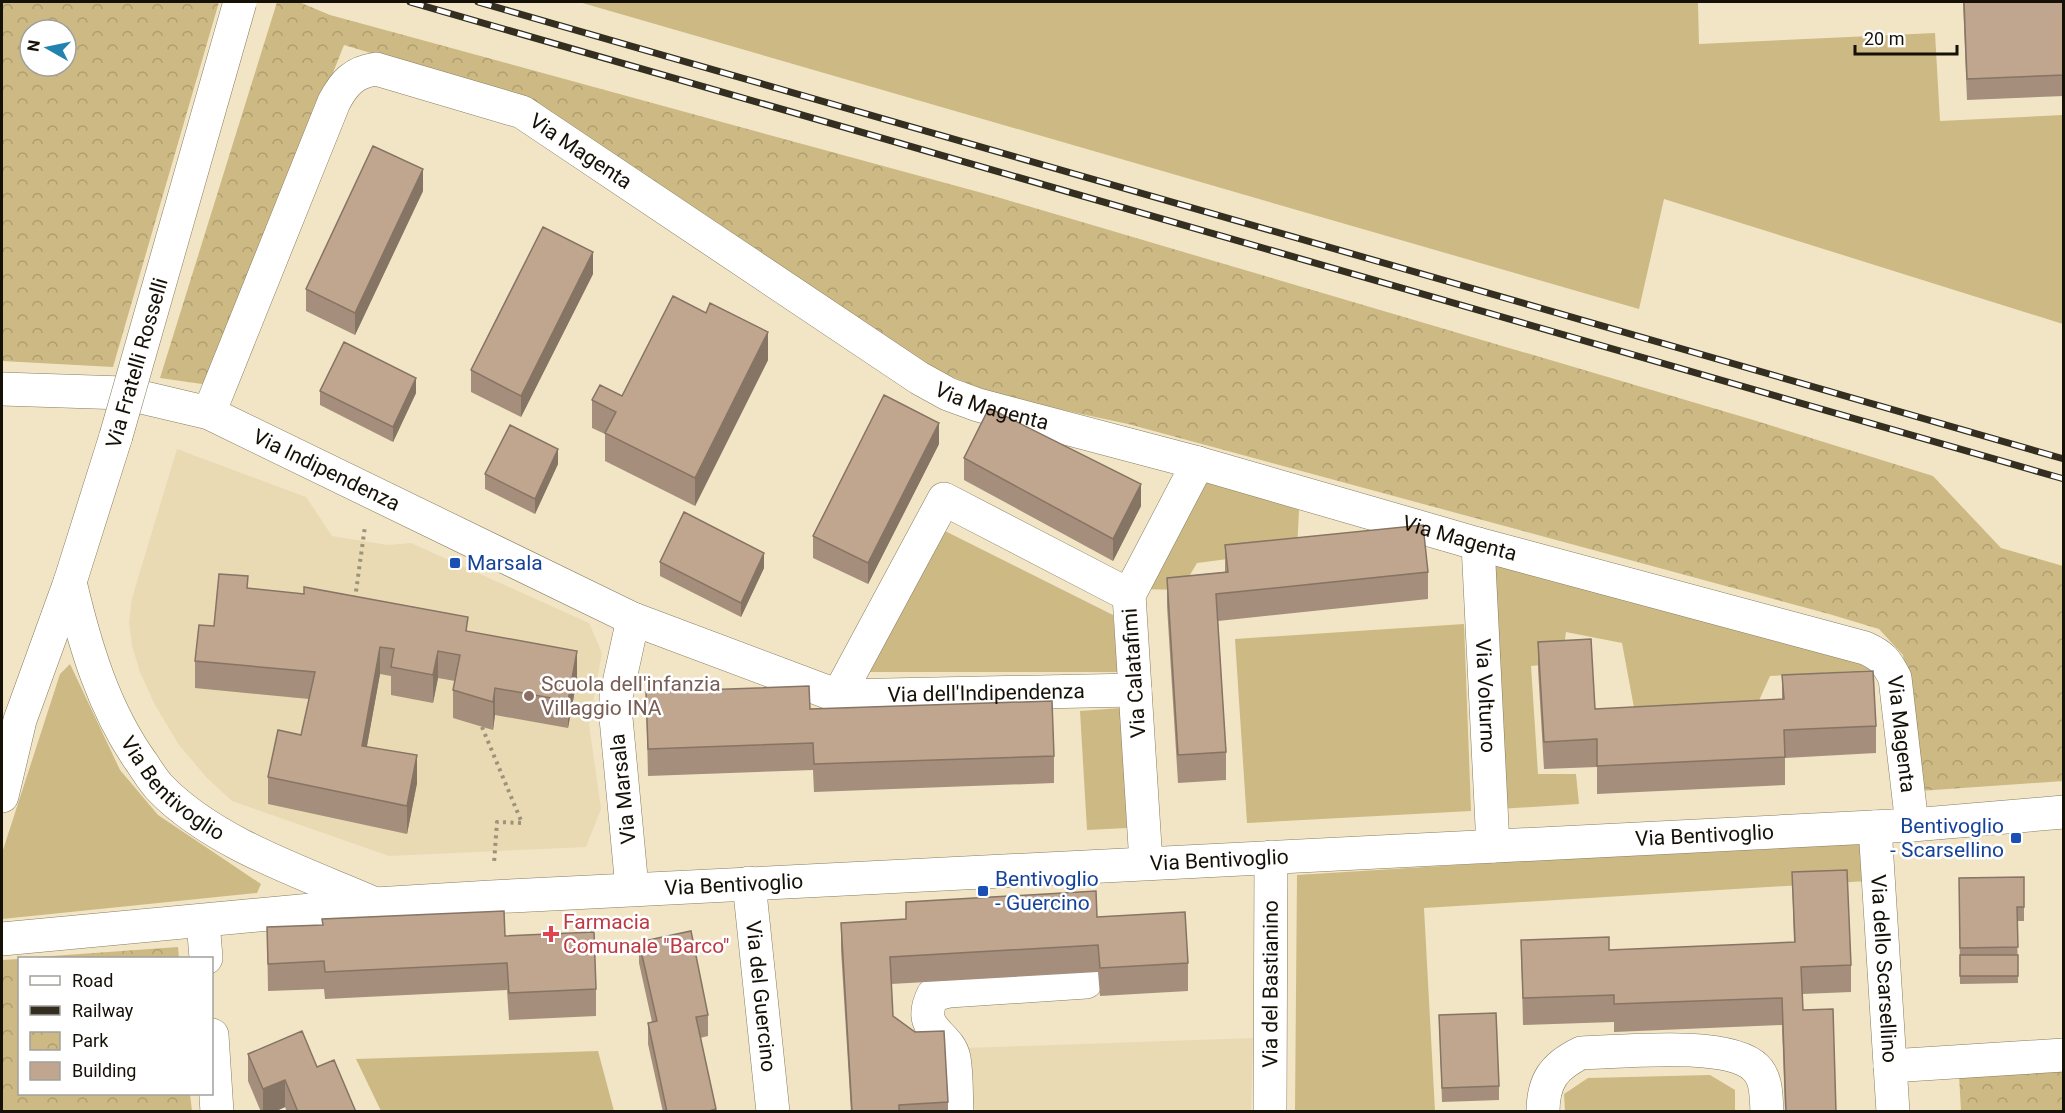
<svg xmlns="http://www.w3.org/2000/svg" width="2065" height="1113" font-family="Roboto,sans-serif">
  <defs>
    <pattern id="park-crowns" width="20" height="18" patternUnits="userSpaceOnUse" patternTransform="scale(1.5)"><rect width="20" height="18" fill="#cdb983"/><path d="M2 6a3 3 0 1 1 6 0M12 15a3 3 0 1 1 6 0" fill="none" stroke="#af9e70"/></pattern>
  </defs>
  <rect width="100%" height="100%" fill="#f1e5c5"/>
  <!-- built -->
  <path fill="#e9dab3" d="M177,449L306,497L332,536L388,545L411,543L589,623L602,653L589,724L601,809L586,847L389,856L232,801L207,778L179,745L155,705L140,672L132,646L129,622L132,598Z
    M1253,1038L1251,1111H970L965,1048Z"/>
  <!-- grass -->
  <path fill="#cdb983" d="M579,2H1698L1699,44L1935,33L1940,121L2063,115V324L1664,199L1639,309Z
    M1202,478L1299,510L1297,550L1197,563L1181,590L1141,589Z
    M943,530L1113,615L1118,672H869Z
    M1492,560L1853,657L1872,670L1770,676L1757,705L1635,713L1622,643L1566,632L1562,663L1531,666L1538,774H1576L1579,804L1500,809Z
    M1464,624L1471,811L1247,823L1235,639Z
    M70,664L120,770L158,815L261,884L257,893L2,919V853L60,674Z
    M1121,708L1127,828L1087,830L1080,711Z
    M1864,840L1867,881L1424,908L1435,1111L1295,1112L1297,875Z
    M598,1051L614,1111H381L356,1059Z
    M1710,1075L1735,1090V1111H1565L1564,1094L1588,1078Z"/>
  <!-- park -->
  <path fill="url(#park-crowns)" fill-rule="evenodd" d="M2,2H219L113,367L2,361ZM30,30H66V66H30Z
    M277,2H299L330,15L997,197L1750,419L1933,476L2001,548L2063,566V781L1919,791L1903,655L1879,629L1829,614L1128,424L1002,397L923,365L521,98L344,45L209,385L160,378Z
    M178,947L179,958H24Z
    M19,959L20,1094H190L192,1111H2V960Z
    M2063,1071V1111H1961L1959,1075Z"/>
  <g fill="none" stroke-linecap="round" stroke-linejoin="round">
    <defs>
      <g id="street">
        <path id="s1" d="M2,389L124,393L209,413L633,619L838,696L1135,690"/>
        <path id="s2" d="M209,413L334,102C344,83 354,72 376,69L522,112L919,378L948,394L978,405L1198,463L1478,544L1865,648C1883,656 1886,661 1895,678L1912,825"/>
        <path id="s3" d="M1478,544L1493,846"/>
        <path id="s4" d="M70,582C85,646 104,710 142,763C148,772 154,782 161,789C215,844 304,873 373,903"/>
        <path d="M838,696L944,499L1129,595"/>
        <path id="s5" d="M1875,827L1893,1112"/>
        <path d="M1146,863L1129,595L1198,463"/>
        <path id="s6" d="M749,883L773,1112"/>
        <path d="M632,888L616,718V697L633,619"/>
        <path d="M203,921L206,958"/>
        <path id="s7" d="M2,939L375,904L491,897L1912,825L2064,812"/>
        <path d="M212,1035L217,1112"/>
        <path d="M1890,1066L2064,1055"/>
        <path d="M957,1112C956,1094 957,1075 954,1058C949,1033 915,1031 933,995L949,991L1086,982"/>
        <path id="s8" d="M1270,1112L1271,857"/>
        <path d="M1543,1112C1543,1081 1554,1066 1581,1053C1620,1052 1729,1040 1756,1068C1767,1079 1766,1097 1767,1112"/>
      </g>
      <path id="secondary" d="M2,796L20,720L70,582L116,436"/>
    </defs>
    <!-- street casing -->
    <use href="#street" stroke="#877c5f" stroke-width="34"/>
    <!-- secondary casing -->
    <use href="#secondary" stroke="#877c5f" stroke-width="34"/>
    <!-- path -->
    <path stroke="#9c937b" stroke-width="4" stroke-dasharray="3 4.5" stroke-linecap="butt" d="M355,599L365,526
      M482,727L522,823L497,822L494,863"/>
    <!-- street -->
    <use href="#street" stroke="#fff" stroke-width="33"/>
    <!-- secondary -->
    <use href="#secondary" stroke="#fff" stroke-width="33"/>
    <defs>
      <path id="rail" d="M410,2L2064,479
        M478,2L2064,459"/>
    </defs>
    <!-- rail casing -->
    <use href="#rail" stroke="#332e20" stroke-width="7"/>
    <!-- rail -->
    <use href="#rail" stroke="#fff" stroke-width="4.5" stroke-dasharray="14" stroke-linecap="butt"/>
    <defs>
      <path id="secondary-bridge" d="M116,436L240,2"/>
    </defs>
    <!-- secondary-bridge casing -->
    <use href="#secondary-bridge" stroke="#877c5f" stroke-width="34" stroke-linecap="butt"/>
    <!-- secondary-bridge -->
    <use href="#secondary-bridge" stroke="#fff" stroke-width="33"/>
  </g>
  <!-- wall -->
  <path fill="#a58e7b" d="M1963,2H2064V96L1967,100Z
    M423,191L355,335L306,311V289Z
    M593,274L521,417L471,392V370Z
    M768,360L695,506L605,461V434L592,428V400L622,396Z
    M320,391L416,393L393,442L320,405Z
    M939,444L868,584L813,558V536Z
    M964,458L1141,506L1113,561L964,480Z
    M558,464L535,514L485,489V474Z
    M1225,545L1428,572V599L1218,621L1226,752V780L1178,783L1167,606V578L1225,572Z
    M660,562L764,568L741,617L660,576Z
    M248,589L468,632L577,679L568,728L495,715L493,730L453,718V690L455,681L438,678L433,703L391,695V676L380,674L367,746L417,783L407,834L268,804V777L301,735L309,699L195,688V661L214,626Z
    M1538,642L1595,709L1782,700V675L1876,726V753L1785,758V785L1597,794V767L1544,769L1538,669Z
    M646,692L810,709L1054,756V783L814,792L813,770L648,776Z
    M1792,872L1851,965V992L1802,994L1803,1010L1836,1112H1785L1782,1025L1614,1032V1022L1523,1025L1521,940L1609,950L1794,943Z
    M2024,877V921H2017L2018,983L1960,984L1959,878Z
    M906,902L1097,917L1188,963V991L1100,996L1098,972L891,984L893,1016L948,1102V1112H851L841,950V923L906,919Z
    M267,927L505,936L596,989V1016L509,1020L507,990L325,999L324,989L268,991Z
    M639,942L708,1015V1036L700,1038L716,1112H663L648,1044V1023L652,1022L639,963Z
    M1439,1015L1499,1086V1100L1442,1102Z
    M248,1054L317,1067L356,1112H287L285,1107L274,1112H261L248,1081Z"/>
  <!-- shaded-wall -->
  <path fill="#867464" d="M423,169V191L355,335V313Z
    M593,252V274L521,417V396Z
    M768,332V360L695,506V478Z
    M416,378V393L393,442V427Z
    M939,423V444L868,584V563Z
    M558,449V464L535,514V499Z
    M1141,484V506L1113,561V539Z
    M764,553V568L741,617V603Z
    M380,647V674L362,773V746Z
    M438,651V678L433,703V675Z
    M577,651V679L568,728V701Z
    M495,688V715L493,730V702Z
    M417,755V783L407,834V806Z
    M285,1080V1107L274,1112H263V1089Z"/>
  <!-- building -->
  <path fill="#c0a58f" stroke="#867464" stroke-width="1.5" d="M1964,2H2064V75L1967,79Z
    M373,146L423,169L355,313L306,289Z
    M543,227L593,252L521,396L471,370Z
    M673,296L706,313L710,303L768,332L695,478L605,433L616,412L592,400L600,385L622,396Z
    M344,342L416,378L393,427L320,391Z
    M884,395L939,423L868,563L813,536Z
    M989,408L1141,484L1113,539L964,458Z
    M510,425L558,449L535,499L485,474Z
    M684,512L764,553L741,603L660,562Z
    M1423,525L1428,572L1216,594L1226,752L1178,755L1167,578L1228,572L1225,545Z
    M219,574L248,576L247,588L304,594V587L468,617L466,631L577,651L568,701L495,688L493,702L453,690L460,655L438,651L433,675L391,667L394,649L380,647L362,746L417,755L407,806L268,777L278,730L301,735L315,672L195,661L199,625L214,626Z
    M1591,639L1595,709L1784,699L1782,675L1873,671L1876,726L1784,730L1785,757L1597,766V739L1544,742L1538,642Z
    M809,686L810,709L1052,701L1054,756L814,764L813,743L648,749L646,692Z
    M1847,870L1851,965L1801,967L1803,1010L1833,1009L1836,1112H1786L1782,998L1614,1004V995L1523,998L1521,940L1609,937V950L1795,942L1792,872Z
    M2024,877V907H2017L2018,947L1960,948L1959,878Z
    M1096,891L1097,917L1185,912L1188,963L1100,968L1098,945L890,957L893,1016L915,1032L944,1031L948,1102L899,1105V1112H852L841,923L906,919V902Z
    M504,911L505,936L594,932L596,989L509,993L507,963L325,972L324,961L268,964L267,927L323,925L322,919Z
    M691,931L708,1015L696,1017L716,1109L706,1112H667L648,1023L657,1021L639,942Z
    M1960,955H2018V976H1960Z
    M1496,1013L1499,1086L1442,1088L1439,1015Z
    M302,1031L317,1067L334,1060L356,1112H298L285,1080L263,1089L248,1054Z"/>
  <!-- markers -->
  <g fill="#1a4fb4" stroke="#fff" stroke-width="2">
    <rect x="449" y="557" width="12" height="12" rx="3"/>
    <rect x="2010" y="832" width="12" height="12" rx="3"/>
    <rect x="977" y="885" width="12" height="12" rx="3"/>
  </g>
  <circle fill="#8d6e63" stroke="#fff" stroke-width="2" cx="529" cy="696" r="6"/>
  <path fill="#e0444e" stroke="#fff" stroke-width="2" d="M548 925h6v6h6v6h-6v6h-6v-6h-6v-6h6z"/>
  <g text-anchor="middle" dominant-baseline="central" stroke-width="5" stroke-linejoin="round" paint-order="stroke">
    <!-- street labels -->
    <g font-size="21" fill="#151106" stroke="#fff">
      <text stroke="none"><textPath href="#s2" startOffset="614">Via Magenta</textPath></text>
      <text transform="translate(137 363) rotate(-74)">Via Fratelli Rosselli</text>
      <text stroke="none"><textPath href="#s2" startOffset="1100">Via Magenta</textPath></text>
      <text stroke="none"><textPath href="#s1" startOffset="340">Via Indipendenza</textPath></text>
      <text stroke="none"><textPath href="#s2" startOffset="1586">Via Magenta</textPath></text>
      <text transform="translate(1134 673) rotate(-94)">Via Calatafimi</text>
      <text stroke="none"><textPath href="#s1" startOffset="1048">Via dell'Indipendenza</textPath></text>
      <text stroke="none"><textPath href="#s3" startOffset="152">Via Volturno</textPath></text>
      <text stroke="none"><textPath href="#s2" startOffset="2106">Via Magenta</textPath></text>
      <text stroke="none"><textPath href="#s4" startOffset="236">Via Bentivoglio</textPath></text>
      <text transform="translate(623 789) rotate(-96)">Via Marsala</text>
      <text stroke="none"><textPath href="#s7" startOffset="1706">Via Bentivoglio</textPath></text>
      <text stroke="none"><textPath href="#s7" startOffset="1220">Via Bentivoglio</textPath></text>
      <text stroke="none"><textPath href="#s7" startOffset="734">Via Bentivoglio</textPath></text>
      <text stroke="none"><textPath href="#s5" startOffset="142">Via dello Scarsellino</textPath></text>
      <text stroke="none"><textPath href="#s8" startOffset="128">Via del Bastianino</textPath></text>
      <text stroke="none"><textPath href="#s6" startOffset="114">Via del Guercino</textPath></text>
    </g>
    <!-- transit labels -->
    <g font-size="21" fill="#164399" stroke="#fff" text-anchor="start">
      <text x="467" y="563">Marsala</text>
      <text x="2004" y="826" text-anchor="end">Bentivoglio<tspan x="2004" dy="24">- Scarsellino</tspan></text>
      <text x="995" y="879">Bentivoglio<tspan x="995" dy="24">- Guercino</tspan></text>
    </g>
    <!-- education labels -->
    <g font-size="21" fill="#785e54" stroke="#fff" text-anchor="start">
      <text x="541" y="684">Scuola dell'infanzia<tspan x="541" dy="24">Villaggio INA</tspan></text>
    </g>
    <!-- health labels -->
    <g font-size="21" fill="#be3a42" stroke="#fff" text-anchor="start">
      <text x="563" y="922">Farmacia<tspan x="563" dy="24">Comunale "Barco"</tspan></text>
    </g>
  </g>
  <!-- border -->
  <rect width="2065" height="1113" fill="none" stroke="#151106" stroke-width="6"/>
  <!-- legend -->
  <rect x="18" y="957" width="195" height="138" fill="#ffffff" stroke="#a1a09b" stroke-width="1.5"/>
  <rect x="30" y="976" width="30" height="9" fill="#ffffff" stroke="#a1a09b" stroke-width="1.5"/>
  <text x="72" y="987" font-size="18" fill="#151106">Road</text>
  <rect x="30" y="1006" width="30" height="9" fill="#332e20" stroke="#a1a09b" stroke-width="1.5"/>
  <text x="72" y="1017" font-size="18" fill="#151106">Railway</text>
  <rect x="30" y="1032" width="30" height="18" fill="url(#park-crowns)" stroke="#a1a09b" stroke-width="1.5"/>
  <text x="72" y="1047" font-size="18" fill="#151106">Park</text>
  <rect x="30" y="1062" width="30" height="18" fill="#c0a58f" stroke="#a1a09b" stroke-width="1.5"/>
  <text x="72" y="1077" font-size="18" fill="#151106">Building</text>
  <!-- north arrow -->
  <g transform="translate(48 48) rotate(279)"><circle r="28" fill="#ffffff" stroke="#a1a09b" stroke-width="1.5"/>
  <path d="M0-4.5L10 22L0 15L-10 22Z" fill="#2183ae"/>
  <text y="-9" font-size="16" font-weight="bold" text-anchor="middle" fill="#151106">N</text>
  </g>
  <!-- scale -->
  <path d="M1855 45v9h102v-9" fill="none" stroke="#151106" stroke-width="3"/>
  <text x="1864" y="45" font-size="18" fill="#151106" stroke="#ffffff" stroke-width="4.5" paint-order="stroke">20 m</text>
</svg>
